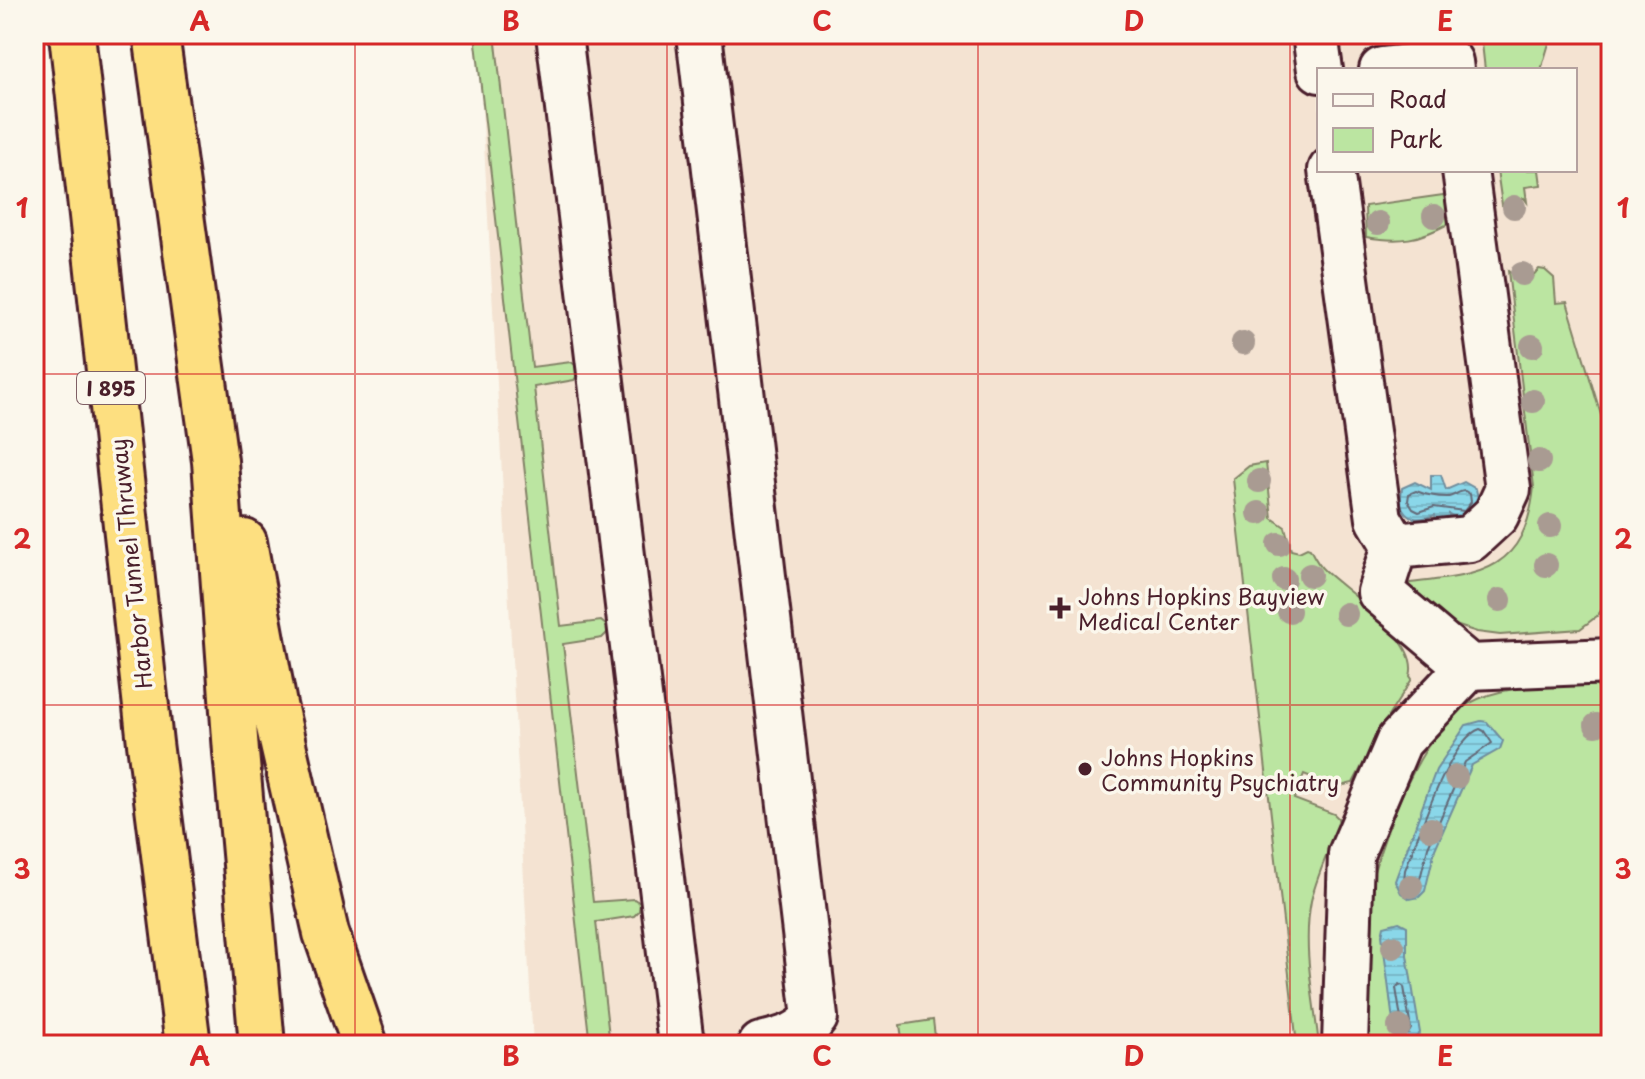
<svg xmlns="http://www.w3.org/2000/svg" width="1645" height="1079" font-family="'Playpen Sans',sans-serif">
  <defs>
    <pattern id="water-rules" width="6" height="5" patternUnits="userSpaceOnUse" patternTransform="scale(2)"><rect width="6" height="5" fill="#8ad7e9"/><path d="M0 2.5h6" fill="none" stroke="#79b8c8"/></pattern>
  </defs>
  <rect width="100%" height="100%" fill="#fbf7ec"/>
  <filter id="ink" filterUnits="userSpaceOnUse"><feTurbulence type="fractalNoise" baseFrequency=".0125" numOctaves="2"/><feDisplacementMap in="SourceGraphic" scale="16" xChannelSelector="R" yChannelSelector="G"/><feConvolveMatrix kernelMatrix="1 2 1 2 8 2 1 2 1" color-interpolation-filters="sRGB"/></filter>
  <g filter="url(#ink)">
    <!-- built -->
    <path fill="#f4e3d2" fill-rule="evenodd" d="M478,34H1611V1045H533ZM1319,70H1575V170H1319Z"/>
    <!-- green -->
    <path fill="#bbe5a1" stroke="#828266" stroke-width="2" d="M475,34H495L532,367L571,362L578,367L579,373L574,380L534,387L561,626L601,621L607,626V633L602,638L563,644L593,902L634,899L640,903L639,911L634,916L596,922L610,1045H590Z
      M1481,34H1549L1550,40L1541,70H1485Z
      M1497,170H1539L1541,185L1525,187L1527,202L1524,198L1502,205Z
      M1443,195L1448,196L1450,223C1418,240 1401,243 1366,237L1365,206Z
      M1539,269L1545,270L1554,278L1556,303L1567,302L1610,445L1611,597L1597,616L1580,629L1500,635L1477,632L1452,624L1406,586L1410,583C1481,575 1525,572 1534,487L1508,271L1521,282H1527Z
      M1266,463L1272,518L1285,527L1291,550L1299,552L1307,548L1310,549C1314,557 1318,565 1325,571C1347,592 1421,640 1410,676L1412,679L1389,715L1353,783L1336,787L1304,774L1294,799L1334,814L1338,818L1339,825C1329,850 1317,875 1311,901C1302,948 1314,999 1319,1045H1297L1233,479L1249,466Z
      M1593,683L1611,699V1045H1369C1366,1016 1358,984 1358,954C1360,892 1412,734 1468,704C1506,683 1552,686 1593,683Z
      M933,1020L936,1045H903L900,1025Z"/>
    <!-- water -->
    <path fill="url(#water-rules)" stroke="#708d9d" stroke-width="2" d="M1431,475H1441L1446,490L1464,482L1476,489L1479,503L1460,520L1449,514V529L1438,526L1435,515C1419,521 1407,521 1400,503L1402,488L1415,482L1431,490Z
      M1481,721L1487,722L1503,741L1500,749L1472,765L1435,849L1425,891L1419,897L1410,899L1401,893L1395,881L1436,770L1466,725Z
      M1399,922L1407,926V955L1420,1033L1410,1043L1395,1037L1382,935L1384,926Z"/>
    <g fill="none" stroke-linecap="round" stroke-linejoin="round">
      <!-- shore -->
      <path stroke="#646977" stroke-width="2" d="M1416,491C1426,495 1437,497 1447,497C1454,497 1458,491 1465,491L1470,494L1471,502L1464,511L1434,507L1419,512L1413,509L1408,501L1409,494Z
        M1480,729L1484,731L1492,743L1465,762L1428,847L1418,887L1411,890L1404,880L1405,870C1417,840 1450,738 1480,729Z
        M1400,984L1404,987L1411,1029L1408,1034L1403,1031L1396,988Z"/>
      <defs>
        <path id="minor" d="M559,34L681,1044L684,1045
          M699,34L815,1017C802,1036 782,1040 761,1045
          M1315,34L1320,70
          M1382,70L1450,62L1451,70
          M1331,170L1379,519L1395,546L1470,539L1496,515L1508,489L1465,170
          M1395,546L1380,592L1469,667L1611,661
          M1345,1045L1351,854L1399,741L1469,667"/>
        <path id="highway" d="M72,34L150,743L188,1045
          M156,34L215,461L236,752L262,1045
          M244,542L274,705L326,933L365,1045"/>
      </defs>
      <!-- minor casing -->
      <use href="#minor" stroke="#4a1f2b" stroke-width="50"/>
      <!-- highway casing -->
      <use href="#highway" stroke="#4a1f2b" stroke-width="50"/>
      <!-- minor -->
      <use href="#minor" stroke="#fbf7ec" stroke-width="44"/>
      <!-- highway -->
      <use href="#highway" stroke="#fddf80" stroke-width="44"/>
    </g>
    <!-- trees -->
    <g fill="#a99b92">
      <circle cx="1514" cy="207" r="12"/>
      <circle cx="1434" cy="216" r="12"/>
      <circle cx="1378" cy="223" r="12"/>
      <circle cx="1522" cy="274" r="12"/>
      <circle cx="1243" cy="343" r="12"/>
      <circle cx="1532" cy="346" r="12"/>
      <circle cx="1533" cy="401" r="12"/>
      <circle cx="1539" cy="461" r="12"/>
      <circle cx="1259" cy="481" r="12"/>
      <circle cx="1259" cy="513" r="12"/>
      <circle cx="1550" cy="526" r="12"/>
      <circle cx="1279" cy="544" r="12"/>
      <circle cx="1546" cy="565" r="12"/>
      <circle cx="1310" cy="575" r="12"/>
      <circle cx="1284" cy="579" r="12"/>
      <circle cx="1500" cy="600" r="12"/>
      <circle cx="1289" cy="611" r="12"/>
      <circle cx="1346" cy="614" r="12"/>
      <circle cx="1596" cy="725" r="12"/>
      <circle cx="1456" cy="777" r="12"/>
      <circle cx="1431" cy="829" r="12"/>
      <circle cx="1411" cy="886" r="12"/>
      <circle cx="1393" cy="947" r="12"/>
      <circle cx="1399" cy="1027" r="12"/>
    </g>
  </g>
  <!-- grid -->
  <path fill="none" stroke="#d62828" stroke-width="2" stroke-opacity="0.55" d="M355,34V1045M667,34V1045M978,34V1045M1290,34V1045M34,374H1611M34,705H1611"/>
  <!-- markers -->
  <g fill="#4a1f2b" stroke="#fbf7ec" stroke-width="3">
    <path d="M1056 596h8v8h8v8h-8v8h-8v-8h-8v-8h8z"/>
    <circle cx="1085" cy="769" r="8"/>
  </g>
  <g text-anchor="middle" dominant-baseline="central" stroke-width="7" stroke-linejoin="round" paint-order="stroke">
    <!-- shield labels -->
    <rect fill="#fbf7ec" stroke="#7f6065" stroke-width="2" x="77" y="372" width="68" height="32" rx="6"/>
    <g font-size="20" font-weight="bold" fill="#4a1f2b">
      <text x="111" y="388">I 895</text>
    </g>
    <!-- street labels -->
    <g font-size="22" fill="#4a1f2b" stroke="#fbf7ec">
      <text transform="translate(130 564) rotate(-96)">Harbor Tunnel Thruway</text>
    </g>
    <!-- poi labels -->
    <g font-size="22" fill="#4a1f2b" stroke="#fbf7ec" text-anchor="start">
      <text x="1078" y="595">Johns Hopkins Bayview<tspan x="1078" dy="25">Medical Center</tspan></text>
      <text x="1101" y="756">Johns Hopkins<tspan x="1101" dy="25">Community Psychiatry</tspan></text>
    </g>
  </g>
  <!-- margin -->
  <rect width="1645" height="1079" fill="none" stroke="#fbf7ec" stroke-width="88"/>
  <!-- legend -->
  <rect x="1317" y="68" width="260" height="104" fill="#fbf7ec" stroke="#b4a19f" stroke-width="2"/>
  <rect x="1333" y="94" width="40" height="12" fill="#fbf7ec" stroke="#b4a19f" stroke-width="2"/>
  <text x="1389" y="108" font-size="24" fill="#4a1f2b">Road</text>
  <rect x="1333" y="128" width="40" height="24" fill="#bbe5a1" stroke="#b4a19f" stroke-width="2"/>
  <text x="1389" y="148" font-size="24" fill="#4a1f2b">Park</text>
  <rect x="44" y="44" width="1557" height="991" fill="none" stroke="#d62828" stroke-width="3"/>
  <g font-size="26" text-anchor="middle" font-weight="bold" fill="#d62828">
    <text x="200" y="31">A</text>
    <text x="511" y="31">B</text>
    <text x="822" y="31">C</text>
    <text x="1134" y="31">D</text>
    <text x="1445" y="31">E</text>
    <text x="22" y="218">1</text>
    <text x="1623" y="218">1</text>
    <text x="22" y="549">2</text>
    <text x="1623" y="549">2</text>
    <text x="22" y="879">3</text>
    <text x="1623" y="879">3</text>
    <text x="200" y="1066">A</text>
    <text x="511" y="1066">B</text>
    <text x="822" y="1066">C</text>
    <text x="1134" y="1066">D</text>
    <text x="1445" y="1066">E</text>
  </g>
</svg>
